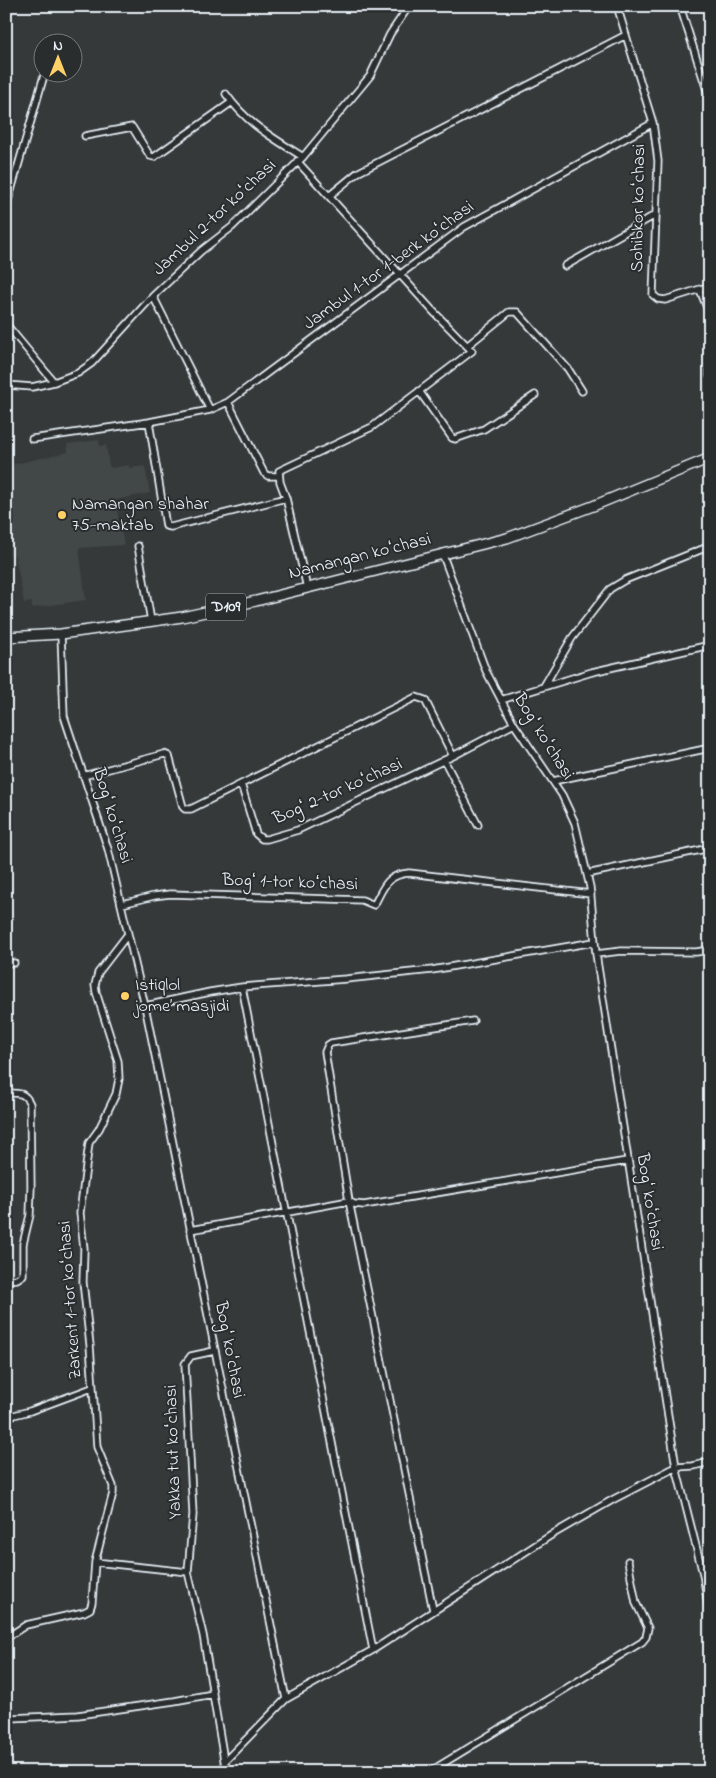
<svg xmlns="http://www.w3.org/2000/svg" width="716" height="1778" font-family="'Indie Flower',sans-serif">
  <rect width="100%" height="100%" fill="#35393a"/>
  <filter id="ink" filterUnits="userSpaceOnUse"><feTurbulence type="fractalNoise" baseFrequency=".02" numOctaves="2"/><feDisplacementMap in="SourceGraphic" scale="10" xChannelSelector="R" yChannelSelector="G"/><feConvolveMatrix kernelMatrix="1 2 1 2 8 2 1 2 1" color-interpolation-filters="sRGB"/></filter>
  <g filter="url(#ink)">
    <!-- built -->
    <path fill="#424647" d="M99,440L100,446L106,445L109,465L111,468L129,465V468L145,466L150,493L115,500L124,545L79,548L86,600L32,608V602L24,603L15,555L6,557V466L68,452L67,444Z"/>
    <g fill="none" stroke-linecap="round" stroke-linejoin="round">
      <defs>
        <path id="street" d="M617,6L653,123L658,161L653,295L658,299L665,300L710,286
          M680,6L710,100
          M226,94C247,124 272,137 303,157
          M85,136L132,127L150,156L154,157L232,102
          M297,161L432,310L472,351L372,427L279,471L280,482L286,498L307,588
          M329,196L357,173L626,35
          M6,208L45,72
          M565,266L655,215
          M700,290L710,315
          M153,296L210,410
          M6,324L54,382
          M467,346L509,312H517L568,369L582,391
          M710,370V376
          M6,385L32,387L54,382L78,373L92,363L153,296L201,251L232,227L303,157L370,76L390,34L409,6
          M419,391L452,438L455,439L484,429L535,395
          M228,402L264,473L268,476H279
          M149,422L166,526L171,527L286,498
          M32,439L149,422L210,410L228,402L464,227L653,123
          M138,546L151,621
          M442,553L486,671L514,724L562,795L575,823L590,887L596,954L676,1467L703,1574L710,1617
          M61,634L64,716L108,849L145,1006L286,1699
          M544,686L572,638L610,589L625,580L710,546
          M501,700L592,672L710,645
          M444,760L478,825
          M83,776L164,754L169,756L183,807L185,809H191L416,697L425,700L453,756
          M553,781L710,748
          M241,784L256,834L262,839H267L298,830L453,756L514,724
          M587,874L710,848
          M122,904L154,896L170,894L362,900L374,905C384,887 386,875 409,873L591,894
          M596,954L621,951L696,952L710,950
          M6,963H14
          M242,987L373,1650
          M145,1006L210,992L242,987L346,979L432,970L594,942
          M6,1093C18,1093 25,1092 30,1104L31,1187L30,1215L23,1244V1275L17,1279L6,1280
          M190,1230L349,1201L354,1204L364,1205L627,1161
          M214,1351L191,1356L185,1364L193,1514L188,1572L203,1635L226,1772
          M6,1417L30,1411L92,1388
          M95,1562L188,1572
          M433,1610L349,1201L325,1052L328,1045L331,1043L473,1021
          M6,1638L26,1625L84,1612L90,1609L92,1603L95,1562L113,1493V1486L97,1447L90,1345L83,1282L84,1249L80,1213L89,1143L99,1129L116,1094L119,1079L118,1061L96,992L95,985L98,973L128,934
          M10,1718L78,1715L174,1701L213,1694
          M225,1761L286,1699L373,1650L553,1534L614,1499L676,1467L693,1466L710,1462
          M429,1772L642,1642L646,1637L648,1628L636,1603L628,1561"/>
        <path id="primary" d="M6,637L61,634L182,617L256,601L507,538L593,506L710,458"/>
      </defs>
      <!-- street casing -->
      <use href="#street" stroke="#e8f1f8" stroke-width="9"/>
      <!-- primary casing -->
      <use href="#primary" stroke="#e8f1f8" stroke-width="12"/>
      <!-- street -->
      <use href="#street" stroke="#2a2d2e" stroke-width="5.5"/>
      <!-- primary -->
      <use href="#primary" stroke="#2a2d2e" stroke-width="9"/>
    </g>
  </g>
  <!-- markers -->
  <g fill="#ffd166" stroke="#2a2d2e" stroke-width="2">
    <circle cx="62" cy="515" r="5"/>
    <circle cx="125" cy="996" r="5"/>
  </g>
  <g text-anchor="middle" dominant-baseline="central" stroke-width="4" stroke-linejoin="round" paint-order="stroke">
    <!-- shield labels -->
    <rect fill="#2a2d2e" stroke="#afb6bb" stroke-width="1" x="206" y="593.5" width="40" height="27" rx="4"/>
    <g font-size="16" font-weight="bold" fill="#e8f1f8">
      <text x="226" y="607">D109</text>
    </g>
    <!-- street labels -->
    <g font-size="18" fill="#e8f1f8" stroke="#2a2d2e">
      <text transform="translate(639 208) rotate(-89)">Sohibkor koʻchasi</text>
      <text transform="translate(215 218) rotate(-43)">Jambul 2-tor koʻchasi</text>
      <text transform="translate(389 266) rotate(-36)">Jambul 1-tor 1-berk koʻchasi</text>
      <text transform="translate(360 557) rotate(-14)">Namangan koʻchasi</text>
      <text transform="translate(543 737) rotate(58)">Bogʻ koʻchasi</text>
      <text transform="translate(338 792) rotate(-24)">Bogʻ 2-tor koʻchasi</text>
      <text transform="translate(112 816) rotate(73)">Bogʻ koʻchasi</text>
      <text transform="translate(290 883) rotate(2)">Bogʻ 1-tor koʻchasi</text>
      <text transform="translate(649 1202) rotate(81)">Bogʻ koʻchasi</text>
      <text transform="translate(71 1300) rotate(-94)">Zarkent 1-tor koʻchasi</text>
      <text transform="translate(229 1350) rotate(79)">Bogʻ koʻchasi</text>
      <text transform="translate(174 1452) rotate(-92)">Yakka tut koʻchasi</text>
    </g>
    <!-- poi labels -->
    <g font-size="18" fill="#e8f1f8" stroke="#2a2d2e" text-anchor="start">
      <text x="72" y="505">Namangan shahar<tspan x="72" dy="21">75-maktab</tspan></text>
      <text x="135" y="986">Istiqlol<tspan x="135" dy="21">jome’ masjidi</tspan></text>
    </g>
  </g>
  <!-- margin -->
  <rect width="716" height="1778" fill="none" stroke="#2a2d2e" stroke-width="25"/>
  <rect x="12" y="12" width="691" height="1753" fill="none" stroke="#e8f1f8" stroke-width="2" filter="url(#ink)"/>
  <!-- north arrow -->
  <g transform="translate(58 58)"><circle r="24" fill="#2a2d2e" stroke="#767b7f"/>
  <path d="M0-4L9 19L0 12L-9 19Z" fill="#ffd166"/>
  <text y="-8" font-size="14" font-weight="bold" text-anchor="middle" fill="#e8f1f8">N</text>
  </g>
</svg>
